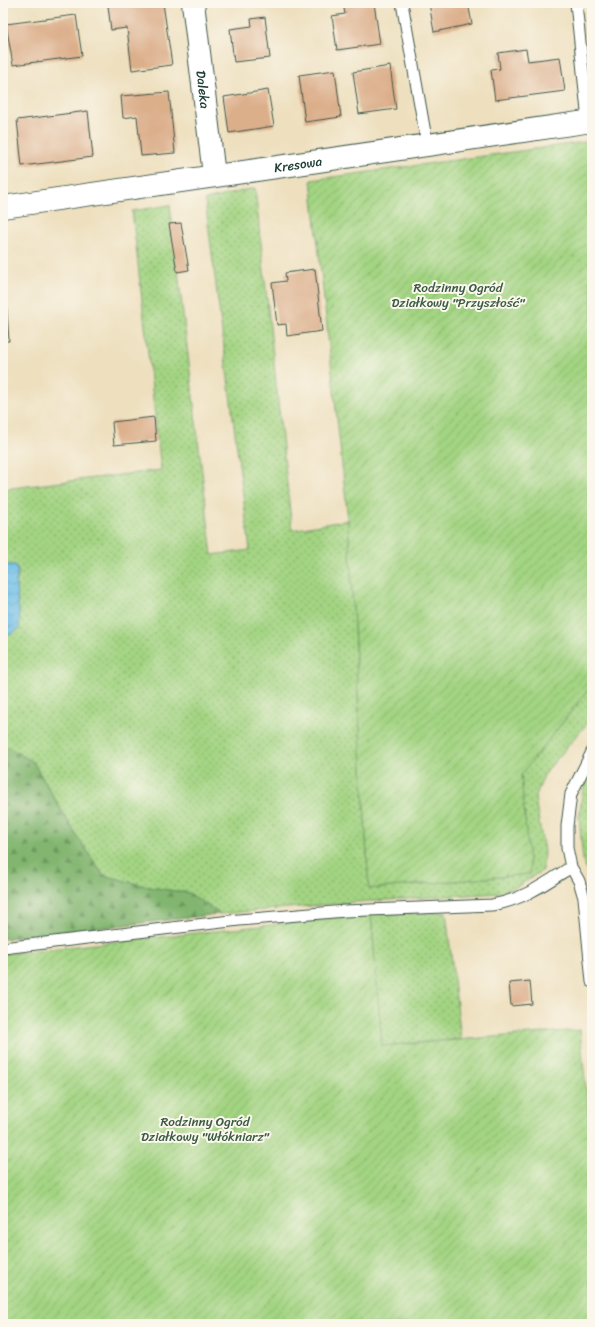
<svg xmlns="http://www.w3.org/2000/svg" width="595" height="1327" font-family="Sriracha,sans-serif">
  <defs>
    <pattern id="grass-dots" width="8" height="8" patternUnits="userSpaceOnUse"><rect width="8" height="8" fill="#a3d482"/><path d="M2 2h.1M6 6h.1" fill="none" stroke="#84ad6b" stroke-width="1.8" stroke-linecap="round"/></pattern>
    <pattern id="forest-firs" width="22" height="20" patternUnits="userSpaceOnUse"><rect width="22" height="20" fill="#82b670"/><path d="M5 1l3.5 6h-7zM16 11l3.5 6h-7z" fill="#6a955d"/></pattern>
    <pattern id="garden-furrows" width="10" height="10" patternUnits="userSpaceOnUse"><rect width="10" height="10" fill="#a3d482"/><path d="M-1 1l2-2M0 10L10 0M9 11l2-2" fill="none" stroke="#84ad6b"/></pattern>
    <pattern id="water-waves" width="16" height="10" patternUnits="userSpaceOnUse"><rect width="16" height="10" fill="#6bbee7"/><path d="M0 5q4-4 8 0t8 0" fill="none" stroke="#579cbc"/></pattern>
  </defs>
  <rect width="100%" height="100%" fill="#fbf7ec"/>
  <filter id="ink" filterUnits="userSpaceOnUse"><feTurbulence type="fractalNoise" baseFrequency=".025" numOctaves="2"/><feDisplacementMap in="SourceGraphic" scale="8" xChannelSelector="R" yChannelSelector="G"/><feConvolveMatrix kernelMatrix="1 2 1 2 8 2 1 2 1" color-interpolation-filters="sRGB"/></filter>
  <filter id="wash" filterUnits="userSpaceOnUse"><feTurbulence type="fractalNoise" baseFrequency=".012" numOctaves="4" result="noise"/><feDisplacementMap in="SourceGraphic" scale="16" xChannelSelector="R" yChannelSelector="G"/><feGaussianBlur stdDeviation="0.9" result="paint"/><feColorMatrix in="noise" values="0 0 0 0 0 0 0 0 0 0 0 0 0 0 0 0 0 1.4 0 .05"/><feComposite in="paint" operator="in"/></filter>
  <g filter="url(#wash)">
    <rect width="100%" height="100%" fill="#eee0bf"/>
    <!-- grass -->
    <path fill="url(#grass-dots)" stroke="#61885b" d="M255,188L292,530L348,520L369,889L529,874L521,775L592,685V718L545,773L535,798L544,851L543,870L518,886L499,893L357,902L220,914L189,893L149,887L103,875L75,833L33,762L3,744V636L11,634L20,621L16,584L19,573L15,565H3V489L161,470L132,211L170,205L212,555L250,550L205,200Z
      M592,771V883L583,861L579,817L583,788Z
      M446,912L461,1039L382,1046L371,914Z"/>
    <!-- forest -->
    <path fill="url(#forest-firs)" stroke="#507a52" d="M3,744L33,762L75,833L103,875L149,887L189,893L220,914L3,939Z"/>
    <!-- garden -->
    <path fill="url(#garden-furrows)" stroke="#61885b" d="M592,141V685L521,775L530,874L369,889L348,520L311,180Z
      M371,914L382,1046L580,1030L592,1149V1324H3V954Z"/>
    <!-- water -->
    <path fill="url(#water-waves)" stroke="#457e8e" d="M3,565H15C20,576 15,577 16,587C17,601 21,615 19,629L11,634L3,636Z"/>
    <g id="blocks">
      <!-- building -->
      <path fill="#dcaf8b" d="M129,3H163L172,65L132,70L127,28L111,30L108,6Z
        M343,3H374L380,44L337,50L332,16L345,14Z
        M429,3H468L472,24L434,32Z
        M76,15L82,56L13,65L6,24Z
        M265,17L270,58L234,62L230,29L252,26L251,19Z
        M526,49L528,61L560,57L565,91L495,100L491,70L500,69L498,53Z
        M390,66L396,109L359,114L353,72Z
        M335,70L341,117L305,122L299,75Z
        M268,90L274,126L229,133L224,97Z
        M169,92L175,153L141,156L137,116L123,118L121,96Z
        M88,111L93,157L22,166L17,120Z
        M181,223L189,270L177,272L169,224Z
        M315,269L322,331L287,336L286,324L277,325L272,283L286,281L285,273Z
        M6,296L9,341H3V297Z
        M154,417L156,441L114,445L112,422Z
        M530,981L532,1004L511,1006L509,983Z"/>
    </g>
  </g>
  <g filter="url(#ink)">
    <use href="#blocks" fill-opacity="0" stroke="#3e5549" stroke-width="1"/>
    <g fill="none" stroke-linecap="round" stroke-linejoin="round">
      <defs>
        <path id="service" d="M402,3L427,144
          M576,3L588,121
          M592,752L571,794L567,826V848L571,867L579,881L584,898L592,982
          M3,948L239,920L345,911L492,905C523,900 546,883 571,867"/>
        <g id="minor">
          <path id="s1" d="M193,3L214,175"/>
          <path id="s2" d="M3,207L592,121"/>
        </g>
      </defs>
      <!-- service casing -->
      <use href="#service" stroke="#3e5549" stroke-width="13"/>
      <!-- minor casing -->
      <use href="#minor" stroke="#3e5549" stroke-width="24"/>
      <!-- service -->
      <use href="#service" stroke="#fff" stroke-width="11"/>
      <!-- minor -->
      <use href="#minor" stroke="#fff" stroke-width="22"/>
    </g>
  </g>
  <g text-anchor="middle" dominant-baseline="central" stroke-width="4" stroke-linejoin="round" paint-order="stroke">
    <!-- street labels -->
    <g font-size="13" fill="#1f3d34" stroke="#fbf7ec">
      <text stroke="none"><textPath href="#s1" startOffset="87">Daleka</textPath></text>
      <text stroke="none"><textPath href="#s2" startOffset="298">Kresowa</textPath></text>
    </g>
    <!-- park labels -->
    <g font-size="13" fill="#395b44" stroke="#fbf7ec">
      <text x="458" y="287">Rodzinny Ogród<tspan x="458" dy="15">Działkowy "Przyszłość"</tspan></text>
      <text x="205" y="1121">Rodzinny Ogród<tspan x="205" dy="15">Działkowy "Włókniarz"</tspan></text>
    </g>
  </g>
  <!-- margin -->
  <rect width="595" height="1327" fill="none" stroke="#fbf7ec" stroke-width="16"/>
</svg>
